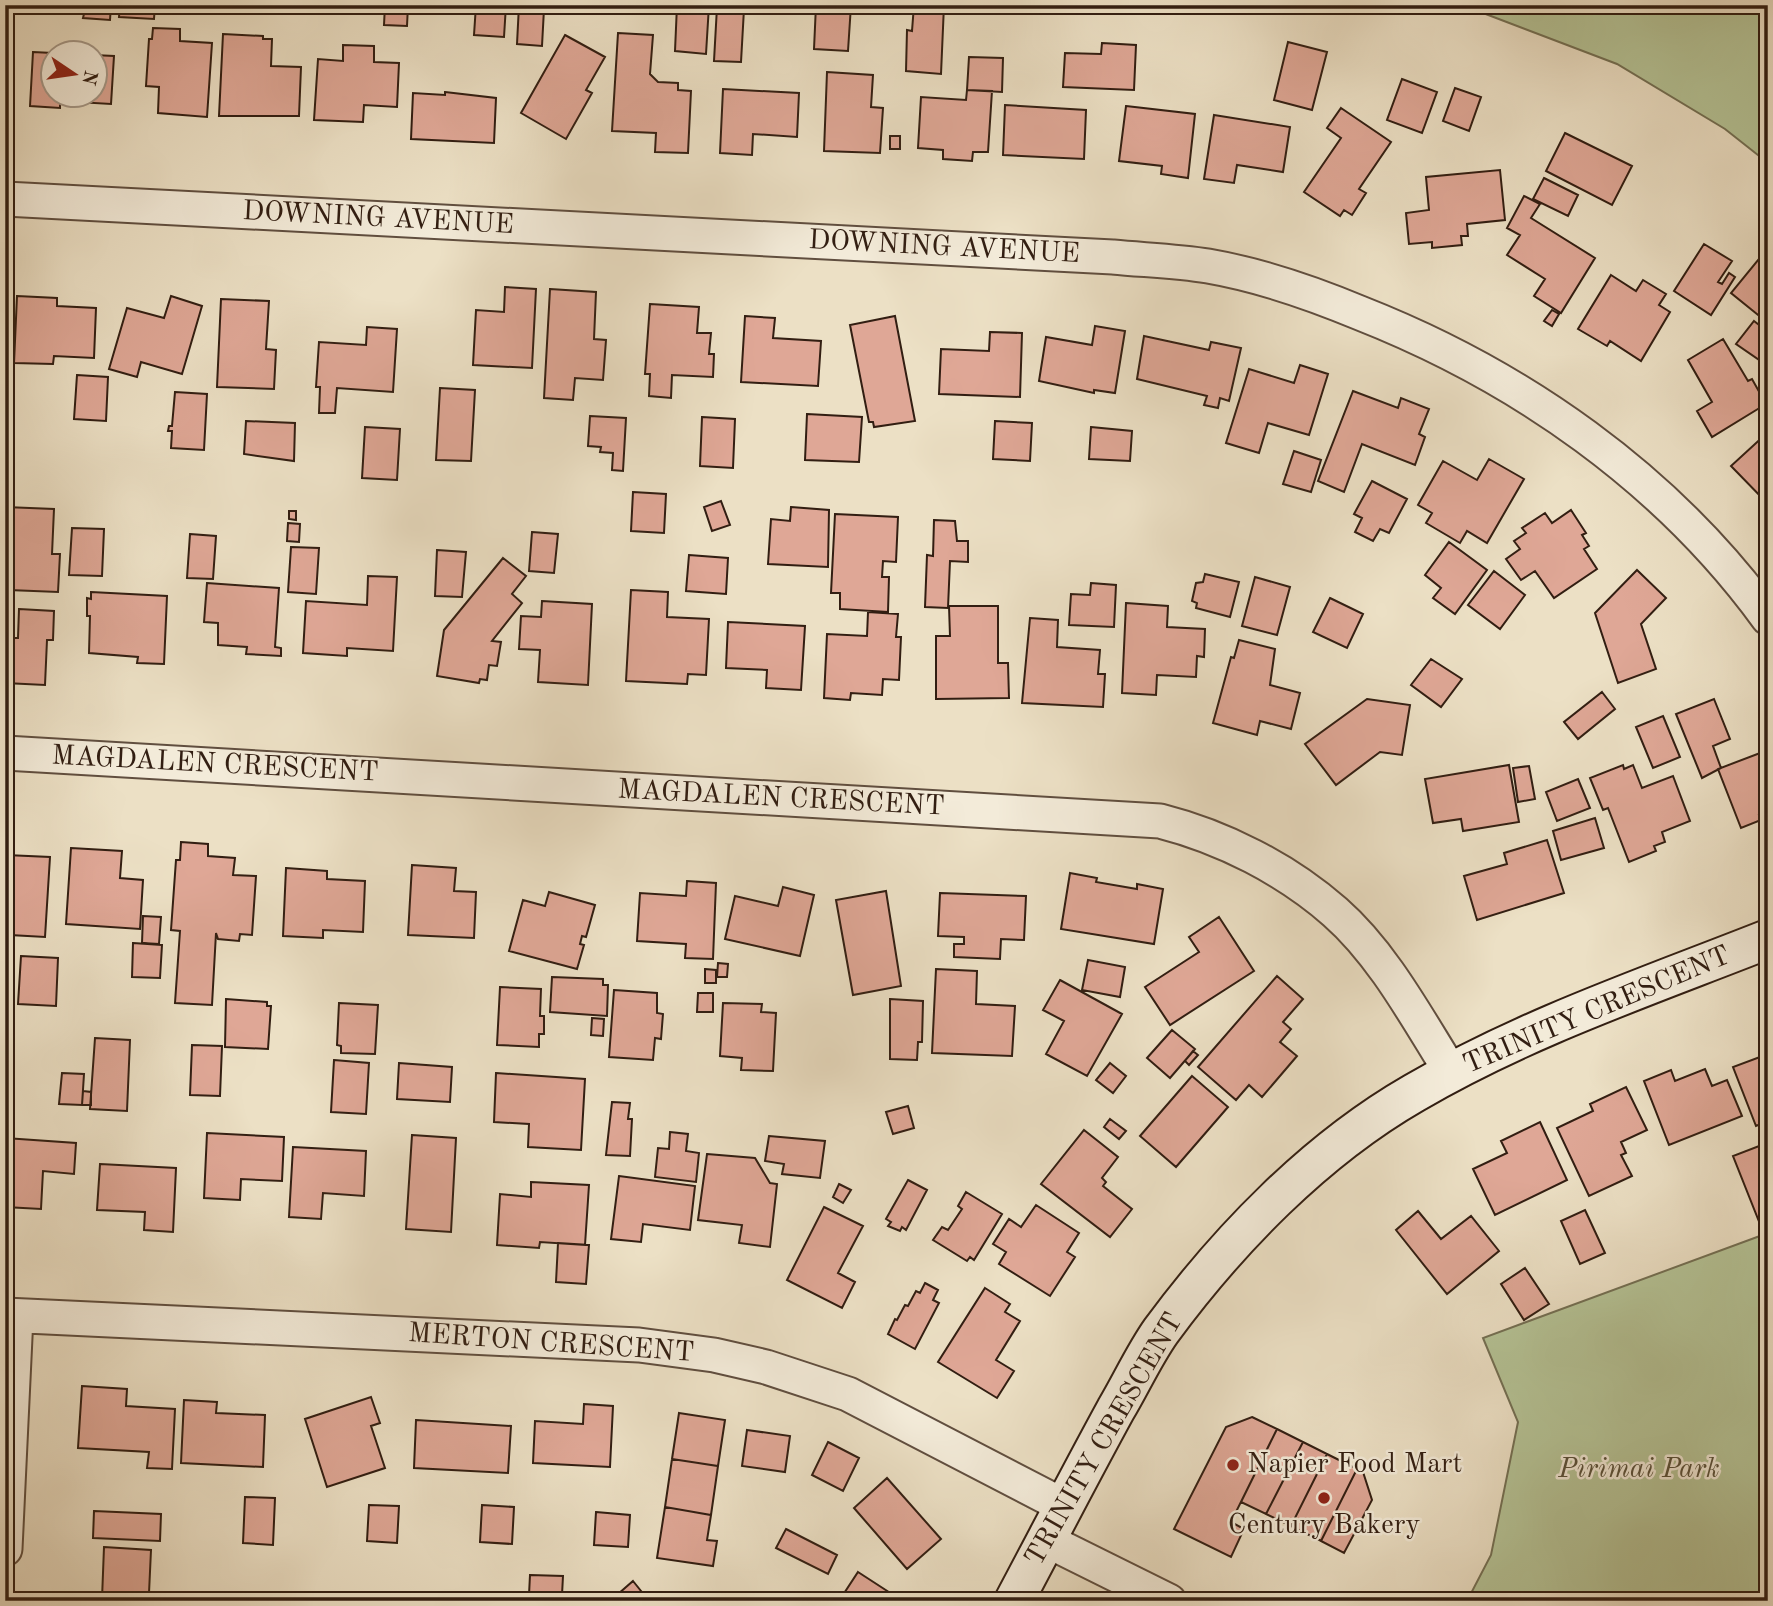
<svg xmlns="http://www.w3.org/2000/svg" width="1773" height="1606" font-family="'Old Standard TT',serif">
  <rect width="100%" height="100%" fill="#ece0c5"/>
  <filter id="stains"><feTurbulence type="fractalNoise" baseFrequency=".00286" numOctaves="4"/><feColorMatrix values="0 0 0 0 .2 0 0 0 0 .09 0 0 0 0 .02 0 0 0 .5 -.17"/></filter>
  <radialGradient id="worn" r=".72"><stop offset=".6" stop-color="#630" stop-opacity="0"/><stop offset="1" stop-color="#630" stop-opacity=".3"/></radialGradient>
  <!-- green -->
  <path fill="#b5c396" stroke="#747054" stroke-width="2" d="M1462,5H1768V163L1725,129L1617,64Z
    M1768,1233V1601H1467L1491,1555L1518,1422L1483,1338Z"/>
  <!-- building -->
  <path fill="#dfa796" stroke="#321e12" stroke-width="2" d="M28,5H111L110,20L83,18L84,14L67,13L68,8Z
    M120,5H155L154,19L119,17Z
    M270,5H319V9Z
    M385,5H408L407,26L384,25Z
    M476,5H506L504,37L474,35Z
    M519,5H550V9H544L542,46L517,44Z
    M677,5H709L706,54L675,51Z
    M816,5H851L848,51L814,49Z
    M914,5H944L941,74L906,71L907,30L912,31Z
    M717,7L744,9L741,62L714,61Z
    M153,28L180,29V41L212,43L207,117L158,113L159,87L146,86L149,39H152Z
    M618,33L653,35L650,74L658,82L678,83V90L691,91L688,153L655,152L656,133L612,131Z
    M223,34L263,36V39H272L271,66L301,67L299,116H219Z
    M565,35L605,57L586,90L592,93L566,139L521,113Z
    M1288,42L1327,52L1312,110L1274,100Z
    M1102,43L1136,45L1134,90L1063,87L1065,53L1101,54Z
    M343,45L374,46V62L399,63L397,107L364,105L363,122L314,120L318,59L343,61Z
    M33,52L52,53V94H94V55L114,56L111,104L60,101V108L30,106Z
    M969,57L1003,58L1002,92L967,90Z
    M827,72L873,75L871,107L883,108L880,153L824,151Z
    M1402,79L1437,92L1422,133L1387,120Z
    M1455,88L1481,97L1469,131L1443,121Z
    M723,89L799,93L797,137L753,134L752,155L720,153Z
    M967,90L992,91L988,152H973L972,161L943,159V150L918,148L921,97L966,100Z
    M445,92L496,98L494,143L411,139L413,93L445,95Z
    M1005,105L1086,110L1084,159L1003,155Z
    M1126,106L1195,114L1188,178L1161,174L1162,166L1119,161Z
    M1341,108L1391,142L1359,189L1366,193L1352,215L1344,210L1340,216L1304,192L1341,138L1327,128Z
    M1214,115L1290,127L1283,172L1237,165L1234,183L1204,179Z
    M1565,133L1632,166L1612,205L1546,171Z
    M890,136H900V149H890Z
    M1500,170L1505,220L1467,224L1468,236H1461L1462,245L1432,248V242L1409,244L1406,213L1429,210L1426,177Z
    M1544,178L1578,195L1568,216L1533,199Z
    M1524,196L1540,204L1531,218L1595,258L1561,313L1534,296L1545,279L1507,255L1520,235L1507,228Z
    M1704,244L1732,261L1718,282L1722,284L1729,273L1735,277L1711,315L1674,291Z
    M1758,260L1768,267V323L1731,293Z
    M1611,275L1636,291L1643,280L1666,294L1659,305L1670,312L1641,361L1610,341L1607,346L1578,329Z
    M505,287L536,289L532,368L473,365L476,310L504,312Z
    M550,289L596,292L594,339L606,340L603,380L575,378L573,400L544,398Z
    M17,296L57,298V306L96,308L94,358L54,356L53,364L14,363Z
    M171,296L202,306L182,374L141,362L137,377L109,369L127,308L164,318Z
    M221,299L269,301L266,349L276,350L274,389L217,387Z
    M650,304L699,307L697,333H711L709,354H714L713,377L672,375L671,398L649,396L650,374H645Z
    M1552,310L1559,314L1552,326L1544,321Z
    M745,316L775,318L773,338L821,341L818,386L741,382Z
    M895,316L915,421L874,427L873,422H869L850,325Z
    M1754,321L1768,332V366L1736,344Z
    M1095,326L1125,331L1115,393L1094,390V393L1039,381L1046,337L1092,345Z
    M367,327L397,329L393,392L337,388L335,413H319L320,387H316L319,342L366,345Z
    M990,332L1022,333L1020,397L939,394L941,349L989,351Z
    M1144,336L1209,350L1211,342L1241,348L1229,401L1220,398L1218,408L1204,405L1207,396L1137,379Z
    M1723,339L1748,381L1752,379L1766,404L1712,437L1697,411L1712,402L1688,360Z
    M1300,365L1328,374L1309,435L1268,423L1259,453L1226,443L1249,369L1294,383Z
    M77,375L108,377L106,421L74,419Z
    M440,388L475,390L471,461L436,460Z
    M1353,391L1398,408L1401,398L1429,409L1419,434L1425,437L1415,465L1362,444L1344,492L1318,481Z
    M175,392L207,394L204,450L171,448L172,431H168L169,426H172Z
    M807,414L862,417L859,462L805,460Z
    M590,416L626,418L623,471L612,470L613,453L600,452L601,447L588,446Z
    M702,417L735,419L733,468L700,466Z
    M246,421L295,423L294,461L244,454Z
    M995,421L1032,423L1030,461L993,459Z
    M365,427L400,429L397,480L362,478Z
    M1091,427L1132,431L1130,461L1089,459Z
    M1767,433H1768V504L1731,466Z
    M1294,451L1321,460L1311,492L1283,484Z
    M1489,459L1524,479L1487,543L1467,531L1460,543L1426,523L1432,513L1418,505L1443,461L1477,480Z
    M1372,481L1407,499L1389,533L1380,529L1373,541L1355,532L1362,518L1354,514Z
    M633,492L666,494L664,533L631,531Z
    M721,501L730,525L712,531L704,507Z
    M5,507L54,509L52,554H60L58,592L9,590L11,561L5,560Z
    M791,507L829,510L828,567L768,564L771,519L790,521Z
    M1571,510L1586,533L1582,535L1589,546L1584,549L1597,569L1554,598L1535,571L1521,580L1506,559L1520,549L1514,541L1526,533L1522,528L1545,513L1552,523Z
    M289,511H296V520L289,519Z
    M835,514L898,517L896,562L883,561L882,577H889L888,612L840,609V593H831Z
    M934,520L955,521L957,541H968V562L950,561L948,608L925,607L927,555L933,556Z
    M288,523L300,524L299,542L287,541Z
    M72,528L104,529L102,576L69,575Z
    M532,532L558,534L554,573L529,571Z
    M190,534L216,536L213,579L187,578Z
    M1449,542L1487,570L1455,614L1433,598L1441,588L1425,575Z
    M291,547L319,548L316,594L288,592Z
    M437,550L466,552L462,597L435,596Z
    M689,555L728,558L726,594L686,591Z
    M503,558L526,576L512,594L522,603L492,641L501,642L497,666L489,665L487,680L480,679L479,683L437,676L444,630Z
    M1637,570L1666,598L1641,624L1656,669L1618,683L1595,613Z
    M1494,571L1525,595L1500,629L1468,605Z
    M1205,574L1239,582L1230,617L1196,608L1197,603L1192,601L1196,583L1203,582Z
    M368,576L397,577L393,651L347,648V656L303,653L306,601L367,605Z
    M1255,577L1290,587L1277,635L1242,626Z
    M207,583L279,588L275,647L281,648V656L246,654L247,647L218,645V623L204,622Z
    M1091,583L1116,585L1114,627L1069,625L1071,594L1090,595Z
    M631,590L668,592L667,617L709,619L706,675L688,674L687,684L626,681Z
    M91,592L167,596L164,664L137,663L138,657L89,653L90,616H87V598L91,599Z
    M1330,598L1363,614L1347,648L1313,632Z
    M542,601L592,604L588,685L538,682L540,650L519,649L521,616L541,617Z
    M1126,603L1168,606L1167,627L1205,629L1204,657L1197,656L1196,677L1157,675L1156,695L1122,693Z
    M949,606H998V663H1008L1009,698L936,699V636H950Z
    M19,609L54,611L53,640H47L45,685L5,683V638H18Z
    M868,612L898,614L896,637H901L899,680L883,679L882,695L851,693L850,700L824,698L827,634L867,636Z
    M1030,618L1058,620L1057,647L1100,650L1098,674H1105L1103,707L1022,703Z
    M728,622L805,626L801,690L766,688L767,670L726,668Z
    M1239,640L1275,649L1270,685L1300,693L1291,729L1260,721L1257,735L1213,723L1231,657L1234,658Z
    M1431,659L1462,679L1441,707L1411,685Z
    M1602,692L1615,709L1578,739L1564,722Z
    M1367,699L1410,705L1402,755L1380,752L1336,785L1305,744Z
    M1714,699L1730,739L1713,746L1721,768L1702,778L1676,714Z
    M1663,716L1680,757L1653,768L1636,727Z
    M1768,750V811L1759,815L1761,820L1741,828L1718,769Z
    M1509,765L1519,822L1463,831L1461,819L1433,823L1425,779Z
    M1623,765L1624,769L1633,765L1642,788L1673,776L1690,821L1662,832L1665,842L1654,846L1656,851L1629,862L1608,808L1603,810L1590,778Z
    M1529,766L1535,799L1518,802L1513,768Z
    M1578,779L1590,808L1557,821L1546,792Z
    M1595,818L1604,848L1561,860L1553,831Z
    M1547,840L1564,893L1477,920L1464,876L1507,864L1504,853Z
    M181,842L208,844V856L235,858L233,875L256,876L252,935L240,934L239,941L218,939L216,933L212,1005L175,1003L180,931L171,930L176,860H180Z
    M71,848L122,851L120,878L143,880L140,929L66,924Z
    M6,855L50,857L45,937L10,935L11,924L5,923Z
    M412,865L456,868L454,891L476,892L474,938L408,935Z
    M286,868L327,871V879L365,881L363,932L323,930V938L283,936Z
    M1070,873L1097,878L1096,882L1137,889V884L1163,889L1154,944L1061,929Z
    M687,881L716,883L713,959L685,958L686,944L637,941L640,893L686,896Z
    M783,887L814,895L800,956L725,939L735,896L778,906Z
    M886,891L901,986L853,995L836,900Z
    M549,892L595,905L586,937L582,936L580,944L584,945L577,969L509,951L523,900L545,906Z
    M940,893L1026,896L1024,940L1001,939L1000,959L954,957V944H964V937L938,936Z
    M143,916L161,917L159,944L142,943Z
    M1219,917L1254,971L1170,1025L1145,987L1199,952L1189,937Z
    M133,943L162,945L160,978L132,977Z
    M21,956L58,958L56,1006L18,1004Z
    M1088,960L1125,967L1120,997L1082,990Z
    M718,963L728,964L727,977H717Z
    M705,969L716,970V983H705Z
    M936,969L977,971L976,1004L1015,1006L1012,1056L932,1053Z
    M1277,976L1303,999L1283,1022L1291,1029L1280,1042L1297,1056L1262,1097L1249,1085L1236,1100L1198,1067Z
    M552,977L603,979V985H608L607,1016L550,1012Z
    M1060,980L1122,1014L1087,1076L1046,1054L1064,1021L1043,1010Z
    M500,987L541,989L540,1016H544V1034H539V1047L497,1045Z
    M614,990L657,993V1013L663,1014L661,1039L655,1038L653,1060L609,1057Z
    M698,993H713V1012H697Z
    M226,999L267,1002V1006H271L268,1049L225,1047Z
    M890,999L923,1001L922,1042H918L917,1060L890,1059Z
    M339,1003L378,1005L375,1054L341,1053V1046L337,1045Z
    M723,1003L762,1004L761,1012L776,1013L773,1071L741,1070L742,1058L720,1056Z
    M592,1018L604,1019L603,1036L591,1035Z
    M1172,1030L1195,1049L1170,1078L1147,1058Z
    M95,1038L130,1040L127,1111L90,1109Z
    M192,1045L222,1046L220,1096L190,1095Z
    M1193,1051L1198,1055L1189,1065L1185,1061Z
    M1768,1054V1121L1756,1126L1733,1067Z
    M334,1060L369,1063L366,1114L331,1112Z
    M399,1063L452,1067L450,1102L397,1099Z
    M1110,1063L1126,1076L1113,1093L1096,1080Z
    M1705,1069L1712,1086L1727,1080L1742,1116L1669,1145L1644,1081L1671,1070L1675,1081Z
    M62,1073L84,1074L82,1105L59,1104Z
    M496,1073L585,1079L581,1150L528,1147L529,1124L494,1122Z
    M1192,1076L1228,1107L1176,1167L1140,1136Z
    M1626,1087L1647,1130L1621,1142L1626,1153L1621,1155L1632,1176L1589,1196L1557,1128L1593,1111L1590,1104Z
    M83,1091L91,1092V1105H82Z
    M612,1102L630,1103L628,1119H632L630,1156L606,1155Z
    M908,1106L914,1128L893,1134L886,1112Z
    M1110,1119L1126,1131L1119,1139L1104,1127Z
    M1540,1122L1567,1180L1495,1215L1473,1169L1507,1153L1501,1141Z
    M1084,1130L1118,1157L1102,1178L1106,1182L1103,1186L1132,1209L1110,1237L1041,1184Z
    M670,1132L688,1134L686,1151L699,1153L696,1182L655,1177L658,1148L669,1149Z
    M207,1133L284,1137L282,1181L241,1179L240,1200L204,1198Z
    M412,1135L456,1138L451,1232L406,1229Z
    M769,1136L825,1141L820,1178L782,1174L784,1164L765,1161Z
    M5,1138L76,1143L74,1174L43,1171L41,1209L5,1207Z
    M1767,1143L1768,1221L1760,1224L1733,1156Z
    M293,1147L366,1151L364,1196L323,1193L321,1219L289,1217Z
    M707,1154L755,1158L770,1183L777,1184L770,1247L739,1243L742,1225L698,1220Z
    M100,1164L176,1168L173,1232L144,1230L145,1212L97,1210Z
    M619,1176L695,1186L690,1230L643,1224L641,1242L611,1239Z
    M908,1180L927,1190L906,1230L902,1227L900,1231L888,1226L891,1222L886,1219Z
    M531,1182L589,1185L585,1245L540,1242L539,1248L497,1245L500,1194L531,1197Z
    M839,1184L851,1190L843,1203L833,1197Z
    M966,1192L1002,1214L974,1260L970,1257L967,1261L933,1240L942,1227L948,1230L962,1209L958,1206Z
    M1036,1205L1079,1233L1067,1252L1075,1257L1050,1296L999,1264L1006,1252L993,1244L1009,1219L1021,1227Z
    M824,1207L863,1226L838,1273L855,1282L842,1308L787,1280Z
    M1585,1210L1605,1253L1580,1264L1561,1221Z
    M1418,1211L1441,1239L1471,1216L1499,1251L1447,1294L1396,1230Z
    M558,1243L589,1245L586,1284L556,1282Z
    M1525,1268L1549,1304L1524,1320L1501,1284Z
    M925,1283L938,1290L933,1300L939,1303L915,1349L888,1334L895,1319L897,1320L905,1305L908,1306L916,1291L920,1293Z
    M985,1288L1010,1304L1005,1312L1020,1321L996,1360L1014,1371L997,1398L938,1362Z
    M82,1386L127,1389L126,1406L175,1409L172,1469L147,1468L149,1452L78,1448Z
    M371,1397L380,1423L371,1426L385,1468L327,1487L305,1419Z
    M184,1400L217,1402L216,1413L265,1415L263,1467L181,1463Z
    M584,1404L613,1406L610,1467L533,1463L535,1421L583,1424Z
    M679,1413L725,1420L718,1466L672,1459Z
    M1252,1417L1277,1429L1231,1522L1244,1529L1231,1557L1174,1529L1226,1427Z
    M416,1420L511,1426L508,1473L414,1468Z
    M1277,1429L1303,1442L1266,1514L1241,1502Z
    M747,1430L790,1436L785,1472L742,1466Z
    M828,1442L859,1458L843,1491L812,1475Z
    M1303,1442L1327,1454L1291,1526L1266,1514Z
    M1327,1454L1357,1469L1321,1541L1291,1526Z
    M672,1459L718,1466L711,1515L665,1507Z
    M1357,1469L1363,1472L1372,1500L1344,1553L1321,1541Z
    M887,1478L941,1539L907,1569L854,1508Z
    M245,1497L275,1498L273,1545L243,1543Z
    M369,1505L399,1506L397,1543L367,1541Z
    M482,1505L514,1507L512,1544L480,1542Z
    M665,1507L711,1515L707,1540L717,1541L713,1566L657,1558Z
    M94,1511L161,1514L160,1541L93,1538Z
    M596,1512L630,1515L628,1547L594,1545Z
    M786,1529L837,1555L828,1574L776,1548Z
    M104,1547L151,1550L149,1593L161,1594L160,1601H88L102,1599Z
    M858,1572L898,1598L896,1601H839Z
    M530,1575L563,1576L562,1595H529Z
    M633,1581L649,1601H610Z
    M289,1596L331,1598V1601H289Z
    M331,1598L375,1601H331Z"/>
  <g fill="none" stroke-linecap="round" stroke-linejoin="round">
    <defs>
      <path id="street" d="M5,199L1113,257C1144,260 1177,261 1208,266C1260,275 1312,293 1360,313C1520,376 1666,478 1768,618
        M5,753L1160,821C1223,837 1286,869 1335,912C1383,954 1417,1018 1451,1072
        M5,1315L639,1345L714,1355L766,1367L848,1394L1064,1506
        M1046,1540L1169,1601
        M5,1549L16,1316"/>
      <path id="secondary" d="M1014,1601C1048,1537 1081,1473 1116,1409C1131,1384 1144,1355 1161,1331C1228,1240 1315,1150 1414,1093C1525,1028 1649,986 1768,939"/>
    </defs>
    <!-- street casing -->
    <use href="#street" stroke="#604e3f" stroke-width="37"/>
    <!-- secondary casing -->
    <use href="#secondary" stroke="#321e12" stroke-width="42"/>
    <!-- street -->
    <use href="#street" stroke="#f3ebd9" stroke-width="33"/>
    <!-- secondary -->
    <use href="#secondary" stroke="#f3ebd9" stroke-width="38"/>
  </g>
  <!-- markers -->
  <g fill="#8f2418" stroke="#f3ebd9" stroke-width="2.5">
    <circle cx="1233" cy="1465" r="7"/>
    <circle cx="1324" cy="1498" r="7"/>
  </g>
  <g text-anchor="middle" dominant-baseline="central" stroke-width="5" stroke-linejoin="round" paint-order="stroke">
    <!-- street labels -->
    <g font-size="28" fill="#321e12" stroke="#f3ebd9">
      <text transform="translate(378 219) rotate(3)">DOWNING AVENUE</text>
      <text transform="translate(944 248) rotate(3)">DOWNING AVENUE</text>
      <text transform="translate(215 765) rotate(3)">MAGDALEN CRESCENT</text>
      <text transform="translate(781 799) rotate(3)">MAGDALEN CRESCENT</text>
      <text transform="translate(1597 1011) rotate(-23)">TRINITY CRESCENT</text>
      <text transform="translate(551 1344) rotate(4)">MERTON CRESCENT</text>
      <text transform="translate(1105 1440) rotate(-60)">TRINITY CRESCENT</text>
    </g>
    <!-- poi labels -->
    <g font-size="28" fill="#321e12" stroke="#f3ebd9" text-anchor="start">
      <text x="1247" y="1465">Napier Food Mart</text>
      <text x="1324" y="1526" text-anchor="middle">Century Bakery</text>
    </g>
    <!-- park labels -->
    <g font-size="28" font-style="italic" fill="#59503a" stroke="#f3ebd9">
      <text x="1639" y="1470">Pirimai Park</text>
    </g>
  </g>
  <!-- margin -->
  <rect width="1773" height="1606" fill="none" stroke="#ece0c5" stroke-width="28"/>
  <rect x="7" y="7" width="1759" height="1592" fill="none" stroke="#321e12" stroke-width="3.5"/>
  <rect x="14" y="14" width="1745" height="1578" fill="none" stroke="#321e12" stroke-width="2"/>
  <!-- north arrow -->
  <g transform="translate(74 74) rotate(103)"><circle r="33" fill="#f3ebd9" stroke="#a69989" stroke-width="2"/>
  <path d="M0-5L12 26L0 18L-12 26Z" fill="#8f2418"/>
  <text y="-10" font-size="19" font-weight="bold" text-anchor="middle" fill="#321e12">N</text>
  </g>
  <rect width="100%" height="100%" filter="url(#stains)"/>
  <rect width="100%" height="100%" fill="url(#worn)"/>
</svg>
